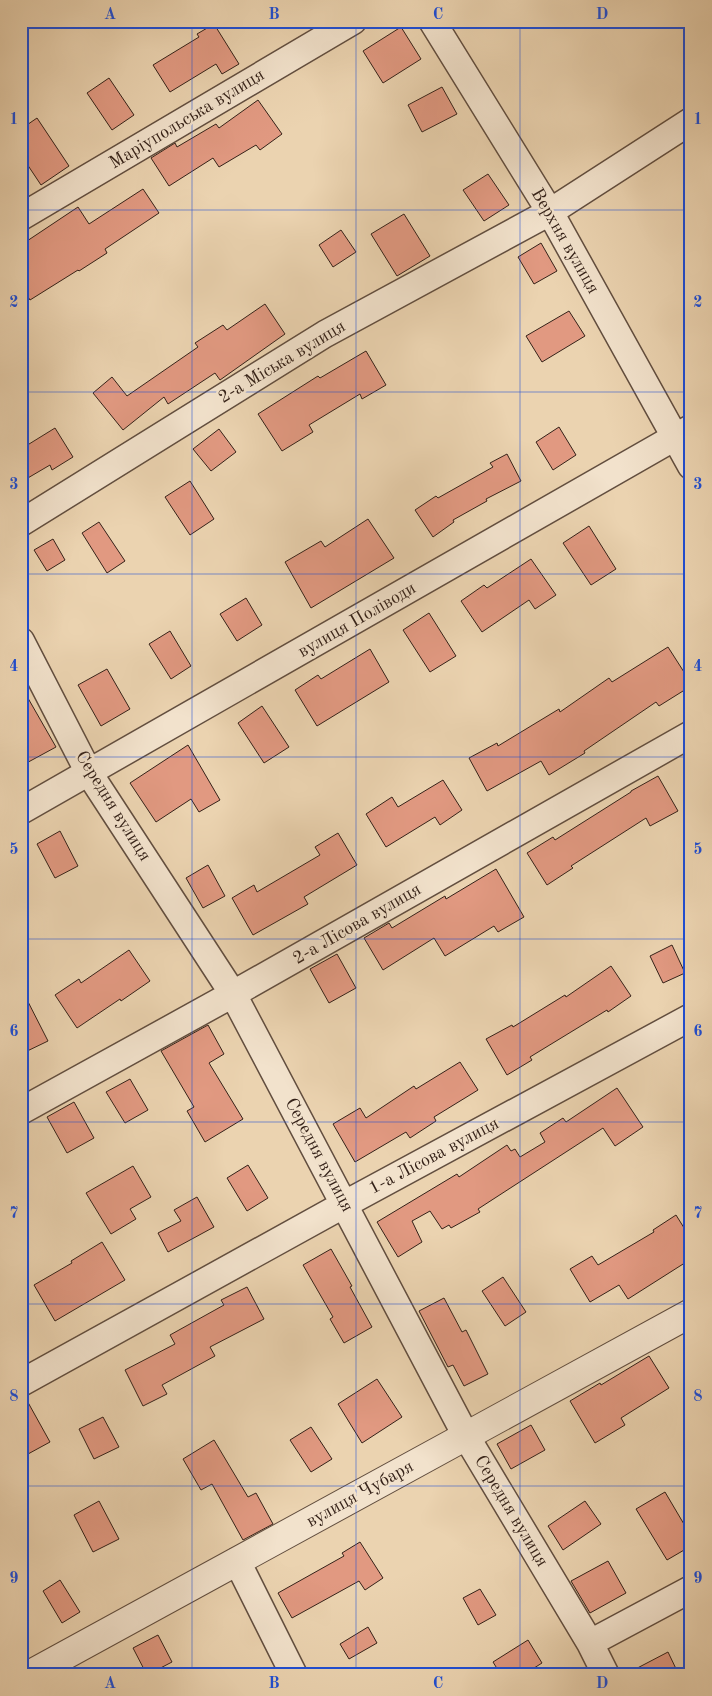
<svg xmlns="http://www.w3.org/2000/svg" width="712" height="1696" font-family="'Old Standard TT',serif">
  <rect width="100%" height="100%" fill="#ebd3b0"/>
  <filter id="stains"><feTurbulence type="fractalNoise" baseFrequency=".004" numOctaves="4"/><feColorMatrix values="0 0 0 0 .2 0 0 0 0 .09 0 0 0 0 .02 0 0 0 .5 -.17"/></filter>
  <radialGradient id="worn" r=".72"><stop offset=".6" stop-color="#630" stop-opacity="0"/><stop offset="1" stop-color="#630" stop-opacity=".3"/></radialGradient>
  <!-- building -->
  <path fill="#e19981" stroke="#352219" d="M214,24L239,64L222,74L216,64L170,92L153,65L199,37L197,34Z
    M401,27L421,59L383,83L363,51Z
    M109,78L134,115L112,130L87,93Z
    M442,87L457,114L422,132L408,105Z
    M258,100L282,134L260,150L256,145L219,167L213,158L169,186L151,158L175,143L177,147L216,124L219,128Z
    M37,118L69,166L41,185L21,155V129Z
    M488,174L509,205L484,221L463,190Z
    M143,189L159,213L105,249L107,253L79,271L78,270L30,300L21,286V245L78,207L89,224Z
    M404,214L430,256L397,276L371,234Z
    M341,230L356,252L333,267L319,245Z
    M541,243L557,271L534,284L518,257Z
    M265,304L285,334L220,380L215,373L168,404L164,397L123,430L93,393L112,377L127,396L198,347L195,343L223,325L227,330Z
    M569,311L585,336L542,362L526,336Z
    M366,351L386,385L362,399L360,394L309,425L313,432L282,451L258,414L318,376L320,378Z
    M559,427L576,455L553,470L536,442Z
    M55,428L73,457L52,470L50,465L21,482V449Z
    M219,429L236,452L211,471L193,449Z
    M507,454L521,481L486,499L487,501L453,520L454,522L433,537L415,510L436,496L438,498L493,467L490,463Z
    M190,481L214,519L190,535L165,497Z
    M368,519L394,558L311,608L285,562L321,541L325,547Z
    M99,522L125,561L107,573L82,533Z
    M589,526L616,569L591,585L563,543Z
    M53,539L65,560L47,571L34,550Z
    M531,559L556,595L535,609L529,600L482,632L461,601L484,585L487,588Z
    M246,598L262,625L237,641L220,614Z
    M429,613L456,656L430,672L403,630Z
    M170,631L191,666L171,679L149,644Z
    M668,647L691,683V686L659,706L656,702L584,751L585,753L549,775L541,761L487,791L469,758L497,743L498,746L559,709L560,712L609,678L612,682Z
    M370,649L389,682L317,726L295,690L318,675L321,679Z
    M107,669L130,709L101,726L78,685Z
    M21,686L56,747L21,766Z
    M262,706L289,747L264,763L238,723Z
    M188,745L220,800L199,812L191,799L156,822L130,783Z
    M658,776L678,811L650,826L646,818L571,866L573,868L547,885L527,853L553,837L555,840L631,792V791Z
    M443,780L462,810L440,825L435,817L386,847L366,814L392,797L398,807Z
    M60,831L78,866L55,878L37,844Z
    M338,833L357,865L304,897L308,904L253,935L232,898L254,885L257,892L320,855L315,847Z
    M208,865L225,896L203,908L186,878Z
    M496,869L524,917L498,932L494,926L445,956L434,938L383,970L364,938L389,923L392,928L445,896L446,899Z
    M672,945L685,973L663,983L650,956Z
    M129,950L150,981L121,1001L120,999L77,1028L55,995L79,979L81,983Z
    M337,954L356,988L329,1003L310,969Z
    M611,966L631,996L608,1012L607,1010L530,1057L532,1060L507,1075L486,1039L512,1025L513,1027L565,995L566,997Z
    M21,988L48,1041L21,1054Z
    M208,1025L224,1054L209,1063L243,1119L205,1142L187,1111L194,1107L161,1051Z
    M460,1062L478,1090L434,1117L436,1121L410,1138L406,1132L355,1162L333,1124L360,1108L366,1118L414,1086L416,1089Z
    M130,1079L148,1110L125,1123L106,1092Z
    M617,1088L643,1127L615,1146L603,1128L478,1209L480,1212L451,1228L449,1225L442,1229L430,1211L412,1221L422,1242L398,1257L377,1222L457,1174L459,1177L507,1145L511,1151L515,1149L520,1157L545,1142L540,1133L563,1118L566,1122Z
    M74,1102L94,1138L67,1153L47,1117Z
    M248,1165L268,1198L247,1211L227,1178Z
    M133,1166L151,1197L130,1209L136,1219L111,1234L86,1193Z
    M197,1197L214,1227L168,1252L158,1233L181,1221L174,1210Z
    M676,1215L691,1239V1259L628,1299L619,1285L590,1302L570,1269L592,1256L598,1265L654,1232L653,1230Z
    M102,1242L125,1280L55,1321L34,1285L72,1263L71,1261Z
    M331,1249L352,1286L350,1287L372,1327L344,1343L330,1319L333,1317L303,1265Z
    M503,1277L526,1312L505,1326L482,1291Z
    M247,1287L264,1319L210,1347L215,1356L162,1385L167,1394L143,1406L125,1370L175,1344L170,1335L224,1305L221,1300Z
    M444,1298L462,1332L466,1330L488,1374L464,1386L453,1365L448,1367L419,1311Z
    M649,1356L669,1388L621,1418L625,1425L595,1443L570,1401L600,1383L601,1385Z
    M377,1379L402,1417L362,1443L338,1404Z
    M25,1397L50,1442L28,1454L21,1443V1398Z
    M103,1417L119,1447L94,1459L79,1429Z
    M531,1425L545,1450L511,1469L497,1444Z
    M311,1427L332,1459L311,1472L290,1440Z
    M214,1440L248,1497L256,1493L273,1524L243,1540L212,1484L201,1490L183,1459Z
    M665,1492L691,1536V1546L667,1560L636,1509Z
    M99,1501L119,1539L93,1552L74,1515Z
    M585,1501L601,1524L563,1550L548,1526Z
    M360,1542L383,1578L365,1590L359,1581L292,1618L278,1593L344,1556L342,1553Z
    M608,1561L626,1593L590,1613L571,1581Z
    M60,1580L80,1612L62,1623L43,1591Z
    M480,1589L496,1615L478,1625L463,1598Z
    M368,1627L377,1643L349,1659L340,1644Z
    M158,1635L172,1662L147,1675L133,1648Z
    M528,1640L542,1663L523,1675H501L493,1662Z
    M668,1652L679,1675H624Z"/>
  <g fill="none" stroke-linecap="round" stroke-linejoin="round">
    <defs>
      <path id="minor" d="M432,21L550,212L691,466
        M21,217L353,21
        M21,523L325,334L550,212L691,121
        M21,641L89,773L233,994L466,1436L590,1643L606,1675
        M21,811L691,428
        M21,1111L233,994L691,734
        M21,1383L345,1204L691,1017
        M237,1561L294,1675
        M590,1643L691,1589"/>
      <path id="tertiary" d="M29,1675L691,1313"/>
    </defs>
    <!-- minor casing -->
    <use href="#minor" stroke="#624e3f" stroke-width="29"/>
    <!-- tertiary casing -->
    <use href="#tertiary" stroke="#624e3f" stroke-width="30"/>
    <!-- minor -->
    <use href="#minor" stroke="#f2e2cc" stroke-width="26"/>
    <!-- tertiary -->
    <use href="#tertiary" stroke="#f2e2cc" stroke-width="28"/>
  </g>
  <!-- grid -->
  <path fill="none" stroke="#1d4ed8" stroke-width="1" stroke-opacity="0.55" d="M192,21V1675M356,21V1675M520,21V1675M21,210H691M21,392H691M21,574H691M21,757H691M21,939H691M21,1122H691M21,1304H691M21,1486H691"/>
  <g text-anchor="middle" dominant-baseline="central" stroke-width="5" stroke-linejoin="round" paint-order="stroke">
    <!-- street labels -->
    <g font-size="18" fill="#352219" stroke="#f2e2cc">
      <text transform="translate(187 119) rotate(-31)">Маріупольська вулиця</text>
      <text transform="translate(565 241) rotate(60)">Верхня вулиця</text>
      <text transform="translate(282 362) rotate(-31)">2-а Міська вулиця</text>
      <text transform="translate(357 620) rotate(-30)">вулиця Поліводи</text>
      <text transform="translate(113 806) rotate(58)">Середня вулиця</text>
      <text transform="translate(357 924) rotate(-30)">2-а Лісова вулиця</text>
      <text transform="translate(319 1155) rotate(62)">Середня вулиця</text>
      <text transform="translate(434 1156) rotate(-28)">1-а Лісова вулиця</text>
      <text transform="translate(360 1494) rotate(-29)">вулиця Чубаря</text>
      <text transform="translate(511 1511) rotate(59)">Середня вулиця</text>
    </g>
  </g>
  <!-- margin -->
  <rect width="712" height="1696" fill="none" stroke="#ebd3b0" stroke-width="55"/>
  <rect x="28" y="28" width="656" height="1640" fill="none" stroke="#1d4ed8" stroke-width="2"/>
  <g font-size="16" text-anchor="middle" font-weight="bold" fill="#1d4ed8">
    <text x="110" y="19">A</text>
    <text x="274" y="19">B</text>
    <text x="438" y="19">C</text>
    <text x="602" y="19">D</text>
    <text x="14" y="124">1</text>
    <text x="698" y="124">1</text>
    <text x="14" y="307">2</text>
    <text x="698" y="307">2</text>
    <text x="14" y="489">3</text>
    <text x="698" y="489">3</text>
    <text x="14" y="671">4</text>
    <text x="698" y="671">4</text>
    <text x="14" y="854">5</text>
    <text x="698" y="854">5</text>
    <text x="14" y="1036">6</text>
    <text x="698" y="1036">6</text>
    <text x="14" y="1218">7</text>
    <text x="698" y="1218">7</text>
    <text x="14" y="1401">8</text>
    <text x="698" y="1401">8</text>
    <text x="14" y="1583">9</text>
    <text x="698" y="1583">9</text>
    <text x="110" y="1688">A</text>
    <text x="274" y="1688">B</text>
    <text x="438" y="1688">C</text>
    <text x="602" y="1688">D</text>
  </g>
  <rect width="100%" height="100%" filter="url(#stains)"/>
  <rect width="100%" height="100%" fill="url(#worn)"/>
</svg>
